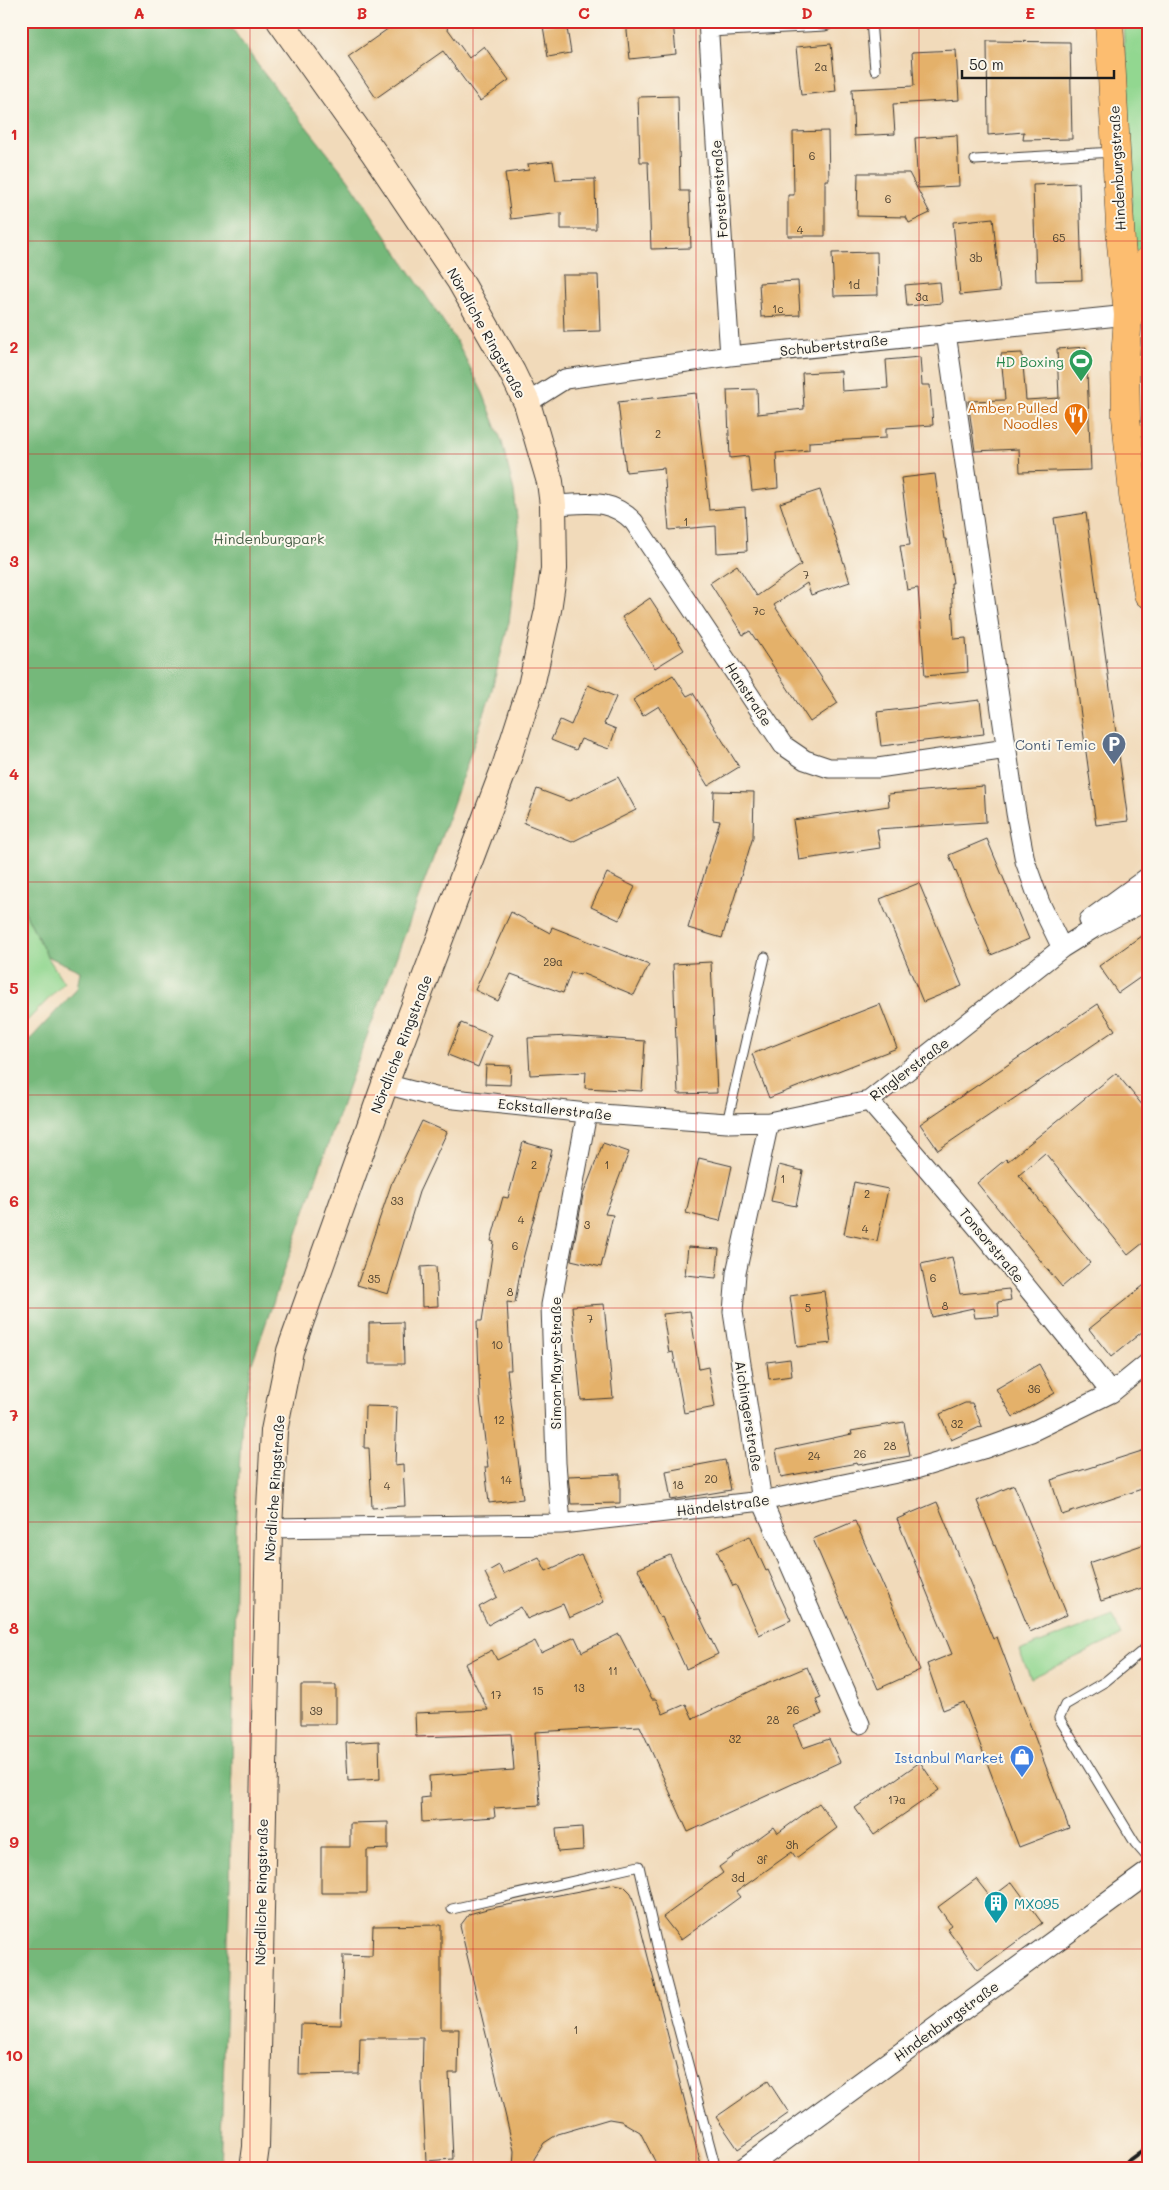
<svg xmlns="http://www.w3.org/2000/svg" width="1169" height="2190" font-family="Mali,sans-serif">
  <rect width="100%" height="100%" fill="#fbf7ec"/>
  <filter id="ink" filterUnits="userSpaceOnUse"><feTurbulence type="fractalNoise" baseFrequency=".02" numOctaves="2"/><feDisplacementMap in="SourceGraphic" scale="10" xChannelSelector="R" yChannelSelector="G"/><feConvolveMatrix kernelMatrix="1 2 1 2 8 2 1 2 1" color-interpolation-filters="sRGB"/></filter>
  <filter id="wash" filterUnits="userSpaceOnUse"><feTurbulence type="fractalNoise" baseFrequency=".0096" numOctaves="4" result="noise"/><feDisplacementMap in="SourceGraphic" scale="20" xChannelSelector="R" yChannelSelector="G"/><feGaussianBlur stdDeviation="1.12" result="paint"/><feColorMatrix in="noise" values="0 0 0 0 0 0 0 0 0 0 0 0 0 0 0 0 0 1.4 0 .05"/><feComposite in="paint" operator="in"/></filter>
  <g filter="url(#wash)">
    <rect width="100%" height="100%" fill="#f1daba"/>
    <!-- green -->
    <path fill="#92d790" stroke="#577a56" d="M1123,21H1148V229L1141,248L1138,251L1133,246Z
      M21,904L47,956L64,983L21,1027Z
      M1113,1615L1121,1636L1031,1678L1019,1651Z"/>
    <!-- forest -->
    <path fill="#75b87a" stroke="#486a4b" d="M21,21H227L262,71L348,179L457,342L483,393L502,442L514,491L519,537L509,622L490,697L450,813L348,1087L251,1366L242,1417L236,1529L230,1885L220,2169H21V1049L77,989L80,971L47,956L21,904Z"/>
    <g id="blocks">
      <!-- building -->
      <path fill="#e4b16a" d="M399,21H442L469,58L484,46L509,80L480,101L443,51L376,98L348,57Z
        M626,21H673L676,54L630,59Z
        M566,22L571,53L548,57L543,26Z
        M987,41L1070,42L1072,139L1023,140L1024,132L988,135Z
        M831,44L836,91L801,95L796,47Z
        M956,50L959,100L893,104L895,134L854,136L852,89L914,86L912,52Z
        M678,96L680,191H689L691,248L651,249L648,162H640L638,97Z
        M828,131L829,180H825V236H788V195H794L793,132Z
        M957,135L959,186L918,188L915,138Z
        M553,161L556,180L595,179L596,229H561V213L511,219L505,173L529,170L528,164Z
        M858,173H909L930,213L909,223L906,217L857,216Z
        M1079,183L1082,280L1036,281L1033,185Z
        M993,218L1000,291L960,295L953,222Z
        M877,252L878,295L834,296L832,253Z
        M562,275H598L600,331L564,332Z
        M798,281L800,315L761,317L759,283Z
        M940,282L942,303L907,306L905,285Z
        M1086,347L1091,470L1020,472L1019,449L975,451L968,401L1005,400L1001,354L1022,353L1026,400L1059,398L1057,349Z
        M920,357L922,385H930L933,425L886,428V438L809,442V450L776,453L778,488L752,491L748,456L730,458L727,390L757,389L758,414L804,409L802,373L841,371L842,391L888,388L886,360Z
        M696,393L709,510L745,507L747,551L717,553L716,526L669,530L664,468L626,472L618,402Z
        M935,474L944,539H946L953,583H951L954,639L966,638L968,672L925,676L918,588L907,590L900,546L910,545L901,478Z
        M820,490L850,582L811,595L807,583L774,605L838,703L810,722L750,631L743,635L710,583L737,565L757,596L801,565L780,503Z
        M1086,513L1128,821L1096,825L1054,518Z
        M650,598L684,650L655,668L622,617Z
        M673,675L687,696L693,693L739,767L708,786L659,706L643,716L633,700Z
        M588,685L616,697L604,724L616,729L609,749L581,739L576,750L551,740L560,720L571,725Z
        M980,700L984,734L881,746L877,712Z
        M618,777L636,810L572,842L524,823L537,789L569,801Z
        M984,786L986,822L877,829L880,848L799,860L793,820L889,806L888,794Z
        M714,791L754,792L753,837L722,938L688,928L720,821L713,820Z
        M987,839L1029,939L991,955L949,855Z
        M607,873L635,887L619,920L591,907Z
        M919,883L962,986L923,1002L880,899Z
        M511,912L550,933L552,927L649,965L634,995L581,973L580,975L571,972L563,993L511,974L498,1001L475,990Z
        M1148,931V972L1118,993L1099,966Z
        M711,962L717,1093L678,1094L673,964Z
        M880,1004L897,1048L769,1098L752,1054Z
        M1098,1004L1115,1030L938,1150L920,1124Z
        M461,1023L491,1035L478,1067L448,1055Z
        M569,1036L645,1041L642,1091L585,1088L586,1072L530,1075L528,1038Z
        M486,1065L511,1066L510,1085L485,1084Z
        M1116,1073L1148,1112V1239L1128,1255L1045,1153L1019,1175L1090,1263L1062,1287L977,1183L1006,1159L1008,1161Z
        M422,1121L447,1132L419,1192L388,1294L357,1285L392,1182H393Z
        M523,1142L552,1150L521,1266L515,1303L507,1302L511,1370H507L523,1499L489,1503L485,1467H488L480,1398L477,1321H482L494,1242L491,1241L503,1197L508,1198Z
        M603,1143L629,1152L605,1214L613,1215L601,1267L571,1260L583,1195Z
        M699,1158L732,1166L720,1221L686,1213Z
        M779,1165L803,1171L796,1206L771,1201Z
        M854,1182L888,1189L877,1241L844,1234Z
        M688,1247L719,1249L716,1278L685,1275Z
        M952,1257L960,1294L1009,1289L1011,1300L998,1302L999,1316L975,1318L973,1308L932,1317L921,1264Z
        M436,1266L438,1306L422,1307L421,1267Z
        M1148,1282V1327L1111,1357L1089,1329Z
        M824,1291L831,1343L797,1347L790,1296Z
        M604,1304L613,1398L581,1400L572,1306Z
        M690,1311L699,1369L708,1367L715,1407L684,1413L673,1352L669,1353L663,1314Z
        M403,1322L404,1364H369V1323Z
        M790,1359L792,1376L769,1379L767,1362Z
        M1039,1364L1055,1393L1013,1417L996,1389Z
        M965,1403H972L982,1426L951,1440L940,1414Z
        M365,1406L397,1407L395,1466L403,1465L405,1506L372,1508L369,1448H364Z
        M904,1422L910,1456L858,1465L857,1463L781,1477L776,1450L852,1434L851,1431Z
        M1148,1449V1487L1062,1515L1051,1480Z
        M725,1460L731,1490L671,1500L666,1471Z
        M620,1474V1503L571,1504L568,1476Z
        M1014,1485L1067,1615L1030,1632L977,1501Z
        M937,1502L993,1639L997,1637L1069,1828L1019,1847L964,1702L943,1710L927,1664L952,1654L897,1519Z
        M855,1521L920,1670L878,1689L813,1539Z
        M750,1536L766,1571L768,1570L791,1620L759,1635L736,1585L733,1586L717,1551Z
        M1148,1543V1586L1101,1601L1089,1563Z
        M581,1555L604,1602L569,1618L563,1604L527,1619L521,1607L488,1625L479,1607L497,1597L485,1573L499,1565L503,1574L539,1557L546,1571Z
        M670,1555L718,1654L686,1669L662,1617L660,1618L638,1569Z
        M619,1634L652,1699H656L663,1714L686,1704L693,1719L757,1688L807,1667L821,1698L816,1700L822,1714L794,1726L803,1748L829,1739L840,1762L688,1832L640,1726L535,1732L540,1805L494,1808L495,1817L422,1822L421,1798L430,1797L429,1776L514,1770L511,1734L416,1737L415,1713L488,1710L465,1664L492,1650L497,1660L535,1641L541,1653L575,1637L582,1652Z
        M301,1685H336V1724H301Z
        M379,1741L380,1779L348,1781L346,1743Z
        M920,1762L939,1790L874,1835L855,1808Z
        M819,1803L837,1828L796,1858L792,1852L736,1892L740,1897L681,1940L663,1917L723,1873L719,1867L774,1827L778,1833Z
        M388,1822V1849L367,1850V1893H321V1847H350V1823Z
        M582,1827L583,1850L558,1852L556,1829Z
        M976,1879L991,1898L1012,1882L1042,1923L978,1970L947,1928L951,1925L938,1907Z
        M615,1884L624,1886L631,1893L635,1906L702,2169H659L640,2132L621,2121L609,2119L558,2134L544,2143L534,2159L533,2169H513L514,2151L460,1926L469,1914L487,1909Z
        M441,1925V2029H459L458,2073H449L453,2159L426,2161L422,2082L423,2038H360L359,2074L299,2075L300,2024L341,2025L343,1955L372,1956L373,1926Z
        M768,2081L789,2113L738,2149L716,2117Z"/>
    </g>
  </g>
  <g filter="url(#ink)">
    <use href="#blocks" fill-opacity="0" stroke="#3c3834" stroke-width="1"/>
    <g fill="none" stroke-linecap="round" stroke-linejoin="round">
      <defs>
        <path id="service" d="M871,21L875,70
          M975,160L1114,152
          M727,1123L765,957
          M1148,1646L1106,1681L1065,1705L1059,1718L1135,1843L1148,1858
          M452,1909L639,1866L660,1959L716,2169"/>
        <path id="minor" d="M708,21L730,356
          M709,27L825,21
          M946,333L1016,813L1025,861L1040,903L1062,948
          M527,403L565,379L730,356L1128,315L1148,310
          M553,505C585,504 610,497 634,522L783,745L805,760L829,768H878L1007,749
          M1089,920L1148,877
          M385,1084L435,1097L587,1113L727,1123L769,1122L869,1101L1062,948L1094,928L1148,900
          M869,1101C952,1196 1034,1293 1111,1393
          M769,1122L736,1273L733,1312L762,1501L860,1724
          M561,1524L556,1463L551,1305L587,1113
          M269,1528L561,1524L762,1501L916,1469L983,1449L1031,1432L1111,1393L1148,1363"/>
        <path id="tertiary" d="M744,2169L1148,1873"/>
        <path id="secondary" d="M253,2169L256,2147L269,1528L274,1431L290,1351L385,1084L506,764L531,686L548,610L554,569L553,505L550,482L527,403L512,372L460,281L374,153L280,21"/>
        <path id="primary" d="M1109,21L1121,244L1128,315L1125,360L1126,417L1133,495L1148,594
          M1130,309L1148,261"/>
      </defs>
      <!-- service casing -->
      <use href="#service" stroke="#3c3834" stroke-width="11"/>
      <!-- minor casing -->
      <use href="#minor" stroke="#3c3834" stroke-width="21"/>
      <!-- tertiary casing -->
      <use href="#tertiary" stroke="#3c3834" stroke-width="24"/>
      <!-- secondary casing -->
      <use href="#secondary" stroke="#3c3834" stroke-width="28"/>
      <!-- primary casing -->
      <use href="#primary" stroke="#3c3834" stroke-width="29"/>
      <!-- service -->
      <use href="#service" stroke="#fff" stroke-width="9"/>
      <!-- minor -->
      <use href="#minor" stroke="#fff" stroke-width="19"/>
      <!-- tertiary -->
      <use href="#tertiary" stroke="#fff" stroke-width="22"/>
      <!-- secondary -->
      <use href="#secondary" stroke="#fee5c5" stroke-width="26"/>
      <!-- primary -->
      <use href="#primary" stroke="#fcbd6f" stroke-width="28"/>
      <!-- rail -->
      <path stroke="#1c1c1c" stroke-width="4" d="M1117,2169L1148,2146"/>
    </g>
  </g>
  <!-- grid -->
  <path fill="none" stroke="#d62828" stroke-width="1" stroke-opacity="0.55" d="M250,21V2169M473,21V2169M696,21V2169M919,21V2169M21,241H1148M21,454H1148M21,668H1148M21,882H1148M21,1095H1148M21,1308H1148M21,1522H1148M21,1736H1148M21,1949H1148"/>
  <!-- icons -->
  <defs>
    <symbol id="stadium-pin" viewBox="-11 -11 22 30"><path d="M0 17L-7.5 6A9.5 9.5 0 1 1 7.5 6Z" fill="#2e9e5b" stroke="#fbf7ec"/><path d="M0-5a6.5 5 0 1 0 0 10a6.5 5 0 1 0 0-10ZM-3.5-1.8h7v3.6h-7Z" fill="#fff"/></symbol>
    <symbol id="restaurant-pin" viewBox="-11 -11 22 30"><path d="M0 17L-7.5 6A9.5 9.5 0 1 1 7.5 6Z" fill="#e8710a" stroke="#fbf7ec"/><path d="M-5-6h1v4h1v-4h1v4h1v-4h1v5L-1.5 .5V6h-2V.5L-5-1ZM5-6V6H3V1.5H1.5Q1.5-4 5-6Z" fill="#fff"/></symbol>
    <symbol id="parking-pin" viewBox="-11 -11 22 30"><path d="M0 17L-7.5 6A9.5 9.5 0 1 1 7.5 6Z" fill="#5c6f8a" stroke="#fbf7ec"/><path d="M-3.5-5.5H1a3.5 3.5 0 0 1 0 7H-1V5.5H-3.5ZM-1-3.4V-.6H.8a1.4 1.4 0 0 0 0-2.8Z" fill="#fff"/></symbol>
    <symbol id="shop-pin" viewBox="-11 -11 22 30"><path d="M0 17L-7.5 6A9.5 9.5 0 1 1 7.5 6Z" fill="#3f7fe0" stroke="#fbf7ec"/><path d="M-5-2.5h2.3a2.7 3.5 0 0 1 5.4 0H5L5.5 6h-11ZM-1.5-2.5h3a1.5 2.3 0 0 0-3 0Z" fill="#fff"/></symbol>
    <symbol id="building-pin" viewBox="-11 -11 22 30"><path d="M0 17L-7.5 6A9.5 9.5 0 1 1 7.5 6Z" fill="#0f9aa8" stroke="#fbf7ec"/><path d="M-4-6H4V6H1V3H-1V6H-4ZM-2.5-4.3h1.7v1.8h-1.7ZM.8-4.3h1.7v1.8H.8ZM-2.5-1h1.7V.8h-1.7ZM.8-1h1.7V.8H.8Z" fill="#fff"/></symbol>
  </defs>
  <g fill-rule="evenodd">
    <use href="#stadium-pin" x="1067" y="347" width="28" height="38"/>
    <use href="#restaurant-pin" x="1062" y="401" width="28" height="38"/>
    <use href="#parking-pin" x="1100" y="730" width="28" height="38"/>
    <use href="#shop-pin" x="1008" y="1743" width="28" height="38"/>
    <use href="#building-pin" x="982" y="1889" width="28" height="38"/>
  </g>
  <g text-anchor="middle" dominant-baseline="central" stroke-width="4" stroke-linejoin="round" paint-order="stroke">
    <!-- number labels -->
    <g font-size="11" fill="#4e4130">
      <text x="821" y="66">2a</text>
      <text x="812" y="155">6</text>
      <text x="888" y="198">6</text>
      <text x="800" y="229">4</text>
      <text x="1059" y="237">65</text>
      <text x="976" y="257">3b</text>
      <text x="854" y="284">1d</text>
      <text x="922" y="296">3a</text>
      <text x="778" y="308">1c</text>
      <text x="658" y="433">2</text>
      <text x="686" y="521">1</text>
      <text x="806" y="574">7</text>
      <text x="759" y="610">7c</text>
      <text x="553" y="961">29a</text>
      <text x="534" y="1164">2</text>
      <text x="607" y="1164">1</text>
      <text x="783" y="1178">1</text>
      <text x="867" y="1193">2</text>
      <text x="397" y="1200">33</text>
      <text x="521" y="1219">4</text>
      <text x="587" y="1224">3</text>
      <text x="865" y="1228">4</text>
      <text x="515" y="1245">6</text>
      <text x="933" y="1277">6</text>
      <text x="374" y="1278">35</text>
      <text x="510" y="1291">8</text>
      <text x="945" y="1305">8</text>
      <text x="808" y="1307">5</text>
      <text x="590" y="1318">7</text>
      <text x="497" y="1344">10</text>
      <text x="1034" y="1388">36</text>
      <text x="499" y="1419">12</text>
      <text x="957" y="1423">32</text>
      <text x="890" y="1445">28</text>
      <text x="860" y="1453">26</text>
      <text x="814" y="1455">24</text>
      <text x="711" y="1478">20</text>
      <text x="506" y="1479">14</text>
      <text x="678" y="1484">18</text>
      <text x="387" y="1485">4</text>
      <text x="613" y="1670">11</text>
      <text x="579" y="1687">13</text>
      <text x="538" y="1690">15</text>
      <text x="496" y="1694">17</text>
      <text x="793" y="1709">26</text>
      <text x="316" y="1710">39</text>
      <text x="773" y="1719">28</text>
      <text x="735" y="1738">32</text>
      <text x="897" y="1799">17a</text>
      <text x="792" y="1844">3h</text>
      <text x="762" y="1859">3f</text>
      <text x="738" y="1877">3d</text>
      <text x="576" y="2029">1</text>
    </g>
    <!-- street labels -->
    <g font-size="14" fill="#1c1c1c" stroke="#fbf7ec">
      <text transform="translate(1117 168) rotate(-93)">Hindenburgstraße</text>
      <text transform="translate(719 189) rotate(-94)">Forsterstraße</text>
      <text transform="translate(487 333) rotate(61)">Nördliche Ringstraße</text>
      <text transform="translate(834 345) rotate(-6)">Schubertstraße</text>
      <text transform="translate(749 694) rotate(57)">Hanstraße</text>
      <text transform="translate(401 1044) rotate(-69)">Nördliche Ringstraße</text>
      <text transform="translate(909 1069) rotate(-37)">Ringlerstraße</text>
      <text transform="translate(555 1109) rotate(6)">Eckstallerstraße</text>
      <text transform="translate(992 1245) rotate(50)">Tonsorstraße</text>
      <text transform="translate(555 1363) rotate(-90)">Simon-Mayr-Straße</text>
      <text transform="translate(749 1416) rotate(81)">Aichingerstraße</text>
      <text transform="translate(274 1488) rotate(-86)">Nördliche Ringstraße</text>
      <text transform="translate(723 1505) rotate(-7)">Händelstraße</text>
      <text transform="translate(261 1892) rotate(-89)">Nördliche Ringstraße</text>
      <text transform="translate(946 2021) rotate(-36)">Hindenburgstraße</text>
    </g>
    <!-- leisure labels -->
    <g font-size="14" fill="#27864d" stroke="#fbf7ec" text-anchor="end">
      <text x="1064" y="361">HD Boxing</text>
    </g>
    <!-- food labels -->
    <g font-size="14" fill="#c56008" stroke="#fbf7ec" text-anchor="end">
      <text x="1058" y="407">Amber Pulled<tspan x="1058" dy="16">Noodles</tspan></text>
    </g>
    <!-- park labels -->
    <g font-size="14" fill="#455d45" stroke="#fbf7ec">
      <text x="269" y="538">Hindenburgpark</text>
    </g>
    <!-- service labels -->
    <g font-size="14" fill="#4e5e75" stroke="#fbf7ec" text-anchor="end">
      <text x="1096" y="744">Conti Temic</text>
    </g>
    <!-- shop labels -->
    <g font-size="14" fill="#366cbe" stroke="#fbf7ec" text-anchor="end">
      <text x="1004" y="1757">Istanbul Market</text>
    </g>
    <!-- culture labels -->
    <g font-size="14" fill="#0d838f" stroke="#fbf7ec" text-anchor="start">
      <text x="1014" y="1903">MX095</text>
    </g>
  </g>
  <!-- margin -->
  <rect width="1169" height="2190" fill="none" stroke="#fbf7ec" stroke-width="55"/>
  <!-- scale -->
  <path d="M962 70v8h152v-8" fill="none" stroke="#1c1c1c" stroke-width="2.5"/>
  <text x="969" y="70" font-size="15" fill="#1c1c1c" stroke="#fbf7ec" stroke-width="4" paint-order="stroke">50 m</text>
  <rect x="28" y="28" width="1114" height="2134" fill="none" stroke="#d62828" stroke-width="2"/>
  <g font-size="16" text-anchor="middle" font-weight="bold" fill="#d62828">
    <text x="139" y="19">A</text>
    <text x="362" y="19">B</text>
    <text x="584" y="19">C</text>
    <text x="807" y="19">D</text>
    <text x="1030" y="19">E</text>
    <text x="14" y="140">1</text>
    <text x="14" y="353">2</text>
    <text x="14" y="567">3</text>
    <text x="14" y="780">4</text>
    <text x="14" y="994">5</text>
    <text x="14" y="1207">6</text>
    <text x="14" y="1421">7</text>
    <text x="14" y="1634">8</text>
    <text x="14" y="1848">9</text>
    <text x="14" y="2061">10</text>
  </g>
</svg>
